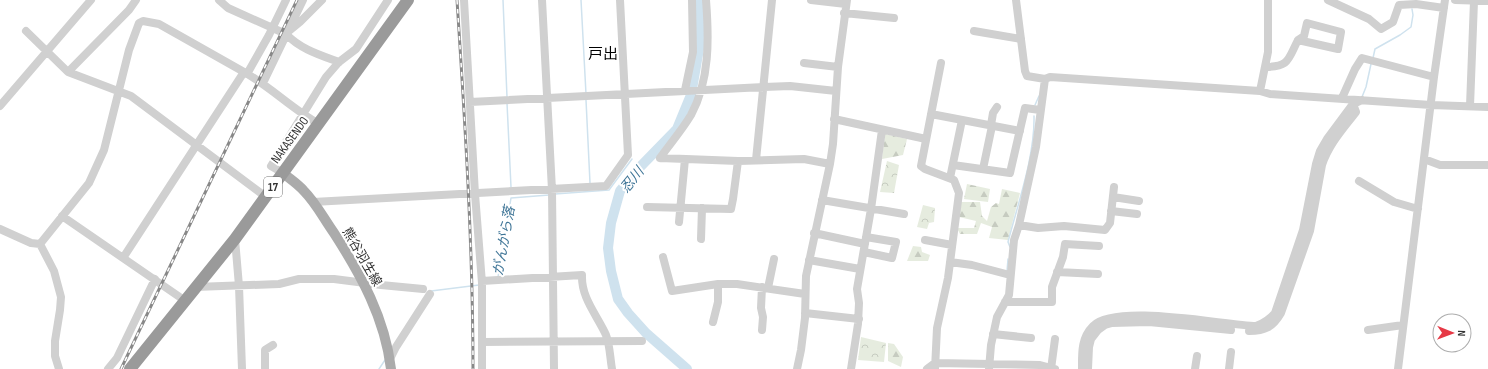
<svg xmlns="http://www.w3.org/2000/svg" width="1488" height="369" font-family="'Sofia Sans Condensed','Noto Sans JP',sans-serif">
  <defs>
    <pattern id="forest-firs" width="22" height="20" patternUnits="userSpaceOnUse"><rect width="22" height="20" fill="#e6ecdf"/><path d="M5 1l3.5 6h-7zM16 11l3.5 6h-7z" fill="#c6cbc0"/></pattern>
    <pattern id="park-crowns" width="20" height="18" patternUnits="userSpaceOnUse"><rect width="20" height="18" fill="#e6ecdf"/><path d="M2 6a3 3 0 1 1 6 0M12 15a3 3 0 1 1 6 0" fill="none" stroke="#c6cbc0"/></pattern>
  </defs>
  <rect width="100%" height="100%" fill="#fff"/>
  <!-- forest -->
  <path fill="url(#forest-firs)" d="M885,134L907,139L903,155L882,159Z
    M967,184L990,189L988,202L964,199Z
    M1002,189L1020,193L1008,240L989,238L992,227L981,223L977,234H960L957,228H974L976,221L959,217L958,202H980L982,216L987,221L991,207L996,203L999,204Z
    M913,246L921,247L922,252L930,255L928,261H907Z
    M888,343L894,344L903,357L901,367L888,361Z"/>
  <!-- park -->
  <path fill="url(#park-crowns)" d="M887,161L899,165L894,193L880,192Z
    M923,205L935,208L934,222L929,223L927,229L917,227Z
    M861,337L886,343L884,362L858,360Z"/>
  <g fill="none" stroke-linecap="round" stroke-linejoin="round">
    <!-- stream -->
    <path stroke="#cfe2ee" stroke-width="1.5" d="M503,0L507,97
      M581,0L586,94
      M1373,58L1375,49L1400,35L1411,27L1413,15L1412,9
      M1362,97L1366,87L1371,64
      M586,100L590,183
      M507,103L511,187
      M1035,105L1039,96
      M640,165L641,166
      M555,194L609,190L632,159
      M1010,247L1008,242C1018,203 1035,156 1034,116
      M1007,271L1008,259
      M498,277L511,198L549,195
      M431,291L479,285
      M379,369L385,360"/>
    <!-- river -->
    <path stroke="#cfe2ee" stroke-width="10" d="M687,369L646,333L628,313L618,299L611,271L608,248L611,223L620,191L641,166L677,129L691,95L700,43L699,0"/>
    <!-- minor -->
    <path stroke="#d0d0d0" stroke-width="8" d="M219,0L228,8L286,34C300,49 320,55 339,62
      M464,0L475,194L482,283V369
      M542,0L552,190L554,369
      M811,0L846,4
      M1016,0L1025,71L1027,76L1045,79L1050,77L1260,91L1270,94L1431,105L1488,107
      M1328,0L1369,19L1381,29L1393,22L1399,5L1416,4L1444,8
      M1455,0L1488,1
      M844,13L894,18
      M26,31L68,72L131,96L266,197
      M289,31L300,22L322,0
      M974,31L1021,39
      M804,63L838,67
      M1265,67C1290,67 1288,59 1298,40L1338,49L1341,32L1307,23L1304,36L1298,40
      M68,72L129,10L136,0
      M247,74L269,35L286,0
      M263,83L303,0
      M685,90L693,52L692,0
      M1260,91L1268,52V0
      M1342,98L1355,69L1362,58L1434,77
      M470,102L764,87L790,86L836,91
      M0,106L91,0
      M1470,106L1474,1
      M931,114L1020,131
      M834,119L926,139
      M991,125L993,113L997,107
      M660,158C670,144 682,130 691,115C710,80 709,38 706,0
      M660,158L738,161
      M1424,159L1440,165H1488
      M756,160L772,0
      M953,165L1010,173L1025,108L1040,110
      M983,169L992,126
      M283,173L271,166L326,77L339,62L356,49L388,0
      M950,178L962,120
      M1359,181L1394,202L1418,209
      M1113,197L1139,201
      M822,200L904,214
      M313,202L606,186L628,155L620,0
      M647,207L731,209L733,199L738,161L804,159L830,164
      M1111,211L1137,214
      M62,216L184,300
      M679,222L685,159
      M1019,225L1038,228L1064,226L1105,230L1110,223L1114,187
      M0,229L31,243L40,244
      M814,233L865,244
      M235,239L239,286L242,369
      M701,239L702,208
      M925,240L952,245
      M40,244L89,183L104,150L129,50L139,23L143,21L159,24L244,72
      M40,244L54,271L61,297L60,310L55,341V356L59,369
      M864,252L892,258L896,242L866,237
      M663,257L672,291L718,284H737L805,294
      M123,258L244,72C271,87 292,109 319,124
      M809,260L860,269
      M950,262L972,265L1010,275
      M1057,272L1098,274
      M482,281L582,275C581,298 597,315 606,335C610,345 610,358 612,369
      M195,287L279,284L299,279H334L381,285L423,289
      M768,288L774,259
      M1005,302H1052V287L1063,257L1065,244L1099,246
      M805,313L859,319
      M713,322L718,302V284
      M762,330L763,317L761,308L762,287
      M1368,330L1403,325
      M1249,331C1265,331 1273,327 1281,313L1310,231L1322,165C1329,144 1343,129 1356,112L1353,104
      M993,334L1031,338
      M482,342L642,341
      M390,359L396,347L430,294
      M108,369L117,358L155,279
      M265,369V350L273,345
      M797,369L801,350L805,318L806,276L830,164L833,144L838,67L847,0
      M851,369L858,324L859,303L857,289L871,209L882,130
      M927,369L935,363L1040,365L1055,369
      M935,369L937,328L948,278L959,193L954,180L925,169L921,166L941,63
      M989,369L991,345L997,317L1009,295L1014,240L1019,225L1036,147L1045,79
      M1051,369L1055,339
      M1082,369C1082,353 1081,338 1093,326C1116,303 1222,325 1256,326C1264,323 1269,320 1275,313L1303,230L1316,164L1320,151L1327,139L1353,104L1362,100
      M1088,369L1089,347L1091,339L1098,330L1105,325L1112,323L1149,322L1231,330
      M1195,369L1197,356
      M1229,369L1231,352
      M1398,369L1434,77L1445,0"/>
    <!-- major -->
    <path stroke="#ababab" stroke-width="10" d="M283,173C290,179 298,184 304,191C316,203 324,219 334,233C361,275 385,318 391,369"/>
    <!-- highway -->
    <path stroke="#9a9a9a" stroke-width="12" d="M130,369L235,239L408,0"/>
    <defs>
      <path id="rail" d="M457,0C465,123 473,246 473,369
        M121,369L297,0"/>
    </defs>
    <!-- rail casing -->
    <use href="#rail" stroke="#888" stroke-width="3"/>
    <!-- rail -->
    <use href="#rail" stroke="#fff" stroke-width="1.5" stroke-dasharray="4.5" stroke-linecap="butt"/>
  </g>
  <g text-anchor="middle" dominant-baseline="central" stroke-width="4" stroke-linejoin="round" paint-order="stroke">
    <!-- shield labels -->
    <rect fill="#fff" stroke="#707070" stroke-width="1" x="264" y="177" width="18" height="20" rx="3"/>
    <g font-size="12" font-weight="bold" fill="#333">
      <text x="273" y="187">17</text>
    </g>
    <!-- street labels -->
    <g font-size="13" fill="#333" stroke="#fff">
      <text transform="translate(290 140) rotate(-54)">NAKASENDO</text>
      <text transform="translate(362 257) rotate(60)">熊谷羽生線</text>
    </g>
    <!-- water labels -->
    <g font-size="14" font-style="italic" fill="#3f7597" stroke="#fff">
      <text transform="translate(632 180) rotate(-51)">忍川</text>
      <text transform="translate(504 241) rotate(-80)">がんがら落</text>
    </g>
    <!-- quarter labels -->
    <g font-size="15" fill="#000" stroke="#fff">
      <text x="603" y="54">戸出</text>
    </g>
  </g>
  <!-- north arrow -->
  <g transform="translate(1452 333) rotate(91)"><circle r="19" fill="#ffffff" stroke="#adadad"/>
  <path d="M0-3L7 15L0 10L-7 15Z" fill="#e63946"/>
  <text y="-6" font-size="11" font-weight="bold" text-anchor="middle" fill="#333333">N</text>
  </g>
</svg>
